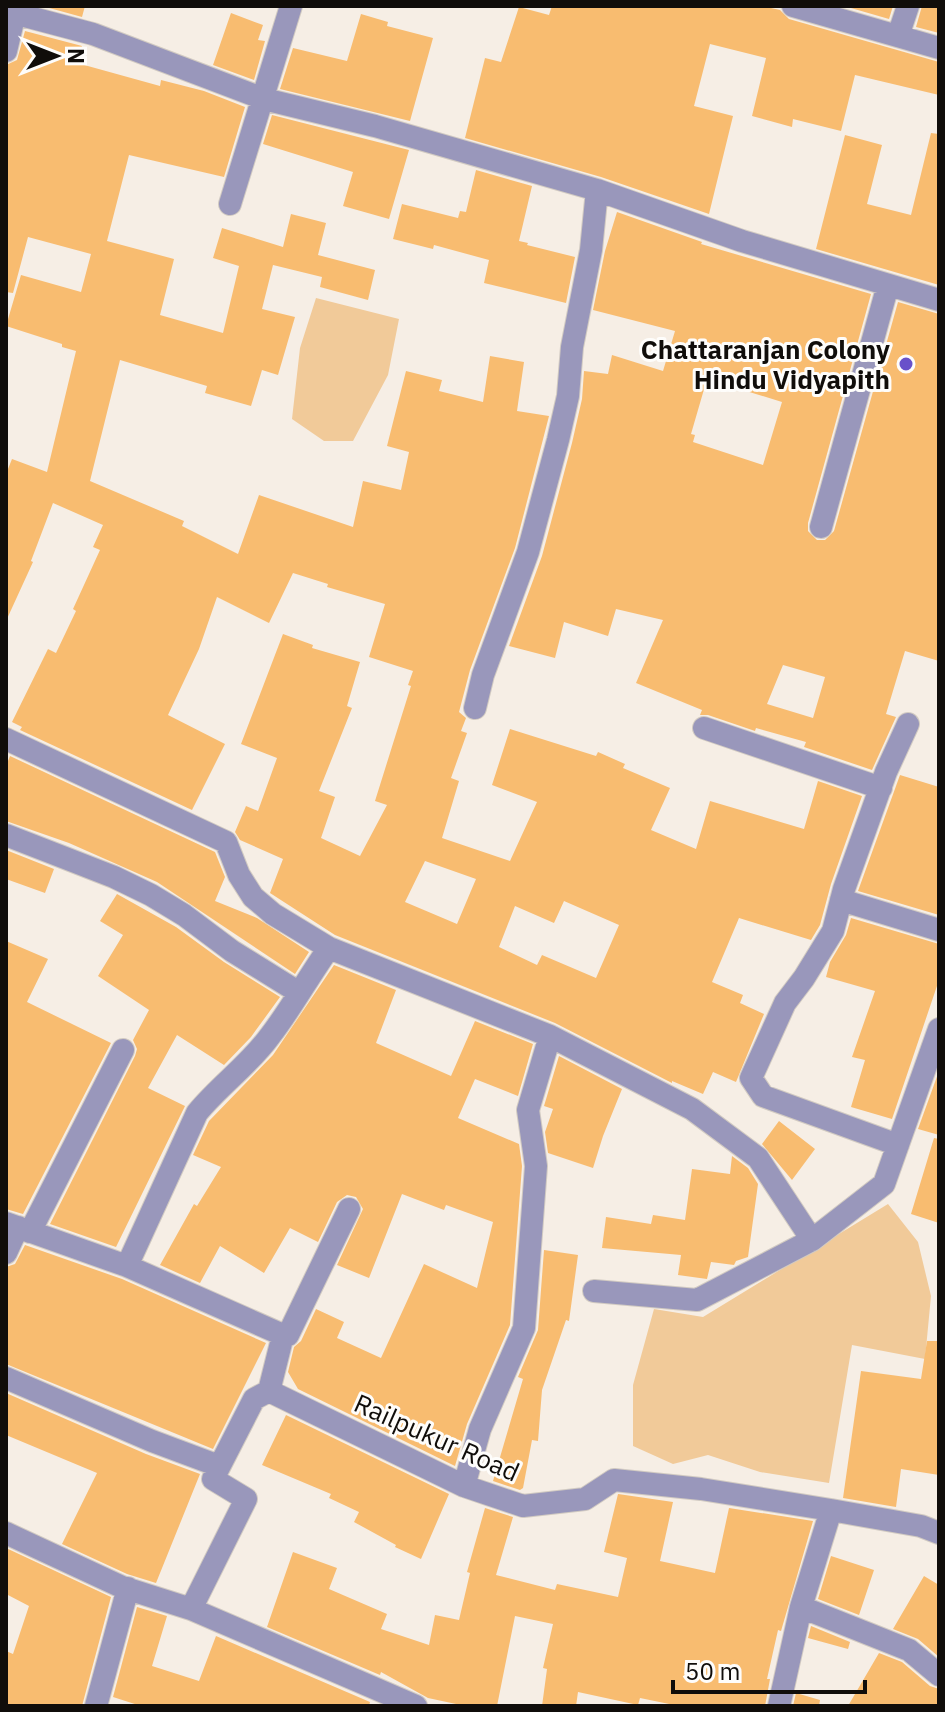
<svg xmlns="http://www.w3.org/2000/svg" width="945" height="1712" font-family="'IBM Plex Sans',sans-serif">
  <rect width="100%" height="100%" fill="#f6eee5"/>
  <!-- green -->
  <path fill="#f1ca99" d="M316,298L399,319L388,375L353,441H324L292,419L300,348Z
    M888,1204L918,1242L931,1296L925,1359L852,1345L829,1483L760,1472L708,1455L673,1464L633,1446V1385L654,1309L703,1317Z"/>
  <!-- building -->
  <path fill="#f8bc70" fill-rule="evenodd" d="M42,6H85L82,17Z
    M552,6H762L780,10L789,19L939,62V95L855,75L841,131L793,119L792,127L752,116L766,58L710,44L694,106L733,116L709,214L601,177L465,138L485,58L501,62L519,7L549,15Z
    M844,6H893L889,19Z
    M922,6H939V33L916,27Z
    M231,13L263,25L258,40L265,41L254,80L213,65Z
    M361,14L388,22L387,26L433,38L410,121L280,89L293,48L347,61Z
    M25,31L82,46L77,63L160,86L161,80L204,91L245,107L224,177L129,155L107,241L174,259L160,315L223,333L239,266L213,258L222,228L283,247L291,214L326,223L318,255L375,270L368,300L320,287L322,277L273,265L262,309L295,317L278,375L262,370L251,406L205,393L207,386L120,360L90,481L184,521L182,526L238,554L259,495L353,527L363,481L401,490L409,452L387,446L406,371L442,380L439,391L483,402L490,356L524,362L517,411L549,416L515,548L470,670L459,712L466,718L461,731L467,733L451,778L459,781L442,838L510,861L537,802L492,785L510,729L596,756L598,752L625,764L623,768L670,788L651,830L696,849L710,801L804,829L818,781L862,796L831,884L820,925L811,940L739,918L712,982L743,995L740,1003L764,1014L736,1082L713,1072L703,1094L672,1081V1083L555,1023L335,935L270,893L283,859L240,840L235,832L246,806L258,811L277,758L241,744L283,634L313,645L312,648L360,662L347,706L352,708L319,791L335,797L321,838L360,856L387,805L375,801L411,686L408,685L413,671L369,657L385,604L327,587L328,584L293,573L269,623L217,597L199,649L168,715L225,744L192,810L20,730L22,727L12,722L48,649L56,653L76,611L73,609L100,550L93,547L103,525L53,503L31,561L33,562L6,621V474L12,459L47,472L76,351L62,347V344L6,326L21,275L81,292L91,254L28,237L13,293L6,292V65L17,60ZM425,861L476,879L457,924L405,902ZM564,901L619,925L596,978L542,955L537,965L499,947L515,906L554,923Z
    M272,115L409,150L389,219L343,206L353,172L263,144Z
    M931,133L939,134V285L816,249L845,135L882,145L867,204L911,215Z
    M476,170L532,186L519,241L528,243L527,245L575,257L566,303L484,283L489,260L434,245L433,249L393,239L402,204L458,218L460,211L466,212Z
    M617,212L702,242L701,244L871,294L808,523V531L817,540H825L834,531L898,302L939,314V661L905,651L886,714L896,717L872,770L804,747L806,742L756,728L755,731L708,715H700L702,710L636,683L663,620L616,609L608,636L564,622L555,658L509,646L542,556L572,443L582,399L584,371L608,374L612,355L663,371L675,331L593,310L605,251ZM707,379L782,402L763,465L693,442L695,435L691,434ZM783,665L825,677L813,718L767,704Z
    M10,756L215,852L225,877L215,901L257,918L309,952L295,974L157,882L69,843L6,821V766Z
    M900,775L939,787V915L858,891Z
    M6,850L54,869L45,893L6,879Z
    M117,894L176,927L224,962L280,997L251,1037L224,1065L177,1035L148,1088L185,1106L116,1247L50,1224L135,1056L137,1049L133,1040L149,1010L98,976L123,935L100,921Z
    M851,918L939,944V980L892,1119L851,1107L865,1060L852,1057L875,991L826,977L830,962L846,935Z
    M6,941L48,959L27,1002L111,1043L23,1214L6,1209Z
    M334,965L396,990L376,1043L451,1076L475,1021L533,1044L518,1096L475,1079L458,1118L519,1144L522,1166L510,1325L467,1424L455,1466L298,1389L288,1372L294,1347L301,1341L316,1309L344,1322L337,1338L381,1358L424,1264L477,1288L493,1222L446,1205L444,1210L402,1194L369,1278L337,1265L363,1209L356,1197L347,1195L337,1202L318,1242L290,1228L264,1273L220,1246L200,1283L160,1265L194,1204L197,1206L221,1167L193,1155L209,1121L273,1055Z
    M559,1056L622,1089L603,1136L593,1168L548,1153L545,1132L553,1109L544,1106Z
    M939,1071V1135L918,1129Z
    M779,1121L815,1149L792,1180L762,1144Z
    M934,1138L939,1139V1223L911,1214Z
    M732,1156L748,1168L758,1184L748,1257L736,1261L734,1265L711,1262L707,1279L678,1275L681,1255L602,1248L606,1217L651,1224L653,1215L685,1220L692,1169L730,1174Z
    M25,1245L122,1279L266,1343L213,1449L6,1364V1267L15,1264Z
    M544,1250L578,1255L569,1321L566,1320L542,1390L538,1441L532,1440L523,1488L520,1490L493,1481L523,1379L518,1377L538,1330Z
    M927,1341H939V1475L901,1469L896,1507L843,1498L861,1371L921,1379Z
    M6,1393L146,1454L200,1474L156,1583L127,1574L62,1544L97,1473L6,1435Z
    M286,1415L449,1494L421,1559L395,1547L396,1545L354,1522L359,1512L329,1498L331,1494L262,1465Z
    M618,1494L673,1502L660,1561L715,1573L729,1508L813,1521L781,1631L778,1630L767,1679H770L765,1706H679L640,1698L638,1705L578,1692L576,1706H542L547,1669L543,1668L553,1624L515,1616L497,1706H456V1704L428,1698L381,1672L380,1675L267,1627L293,1552L337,1568L329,1589L387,1614L381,1629L429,1645L435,1615L459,1620L470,1573L467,1572L485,1508L513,1517L496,1575L555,1590L557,1584L618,1597L627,1558L604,1552Z
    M6,1548L111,1597L82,1706H6V1651L13,1654L29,1606L6,1594Z
    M831,1556L874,1570L859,1615L818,1599Z
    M924,1576L939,1585V1657L918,1639L893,1629Z
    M137,1607L167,1616L152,1666L199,1681L216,1636L370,1702L369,1706H141L113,1697Z
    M811,1626L850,1642L848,1649L808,1638Z
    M879,1653L902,1662L930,1686L939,1689V1706H848Z
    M796,1693L820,1700L819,1706H793Z"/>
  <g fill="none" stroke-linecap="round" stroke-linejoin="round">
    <defs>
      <path id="minor" d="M793,6L939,48
        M6,11L93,34L264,99L375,126L597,190L742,241L939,300
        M898,36L908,6
        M6,51L15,13
        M230,204L291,6
        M821,527L888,285
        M475,708L483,675L528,552L558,440L568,396L572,347L591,250L597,190
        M704,728L881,788
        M6,739L226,842L239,875L253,897L273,914L329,948L550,1036L692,1109L758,1158L812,1240
        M6,835L114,877L151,895L184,915L232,951L298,992
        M841,900L939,930
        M898,1145L763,1096L751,1078L785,1003L804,978L833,931L844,889L886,772L908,724
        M6,1223L127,1266L283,1335L269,1391L464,1486L523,1506L585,1499L614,1480L701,1489L831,1510L801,1607L779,1706
        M30,1232L123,1050
        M6,1253L18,1227
        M127,1266L197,1113C220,1085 249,1065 270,1036C291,1009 309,976 329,948
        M594,1291L697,1300L812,1240L884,1184L939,1029
        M283,1335H288L349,1209
        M6,1378L152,1441L219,1466
        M464,1486L480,1429L524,1328L536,1166L528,1110L550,1036
        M831,1510L921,1526L939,1533
        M6,1533L122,1587L191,1609L416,1706
        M801,1607L909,1650L939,1675
        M191,1609L246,1499L213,1479L254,1399L269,1391
        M96,1706L128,1588"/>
    </defs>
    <!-- minor casing -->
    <use href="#minor" stroke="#d1cac2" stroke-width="24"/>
    <!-- minor -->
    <use href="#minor" stroke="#9997bb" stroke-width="22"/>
  </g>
  <!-- markers -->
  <circle fill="#6951ca" stroke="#fefdfb" stroke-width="3" cx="906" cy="364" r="8"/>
  <g text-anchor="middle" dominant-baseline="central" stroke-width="6" stroke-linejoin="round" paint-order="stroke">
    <!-- poi labels -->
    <g font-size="26" font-weight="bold" fill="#100d0a" stroke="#fefdfb" text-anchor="end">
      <text x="890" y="349">Chattaranjan Colony<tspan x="890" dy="30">Hindu Vidyapith</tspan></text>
    </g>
    <!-- street labels -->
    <g font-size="26" fill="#100d0a" stroke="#fefdfb">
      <text transform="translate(437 1437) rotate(24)">Railpukur Road</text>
    </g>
  </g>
  <!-- border -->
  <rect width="945" height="1712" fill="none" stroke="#100d0a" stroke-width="16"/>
  <!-- north arrow -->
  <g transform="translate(56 56) rotate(90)" stroke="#fefdfb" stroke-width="6" paint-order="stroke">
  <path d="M0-6L14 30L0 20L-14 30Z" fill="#100d0a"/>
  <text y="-12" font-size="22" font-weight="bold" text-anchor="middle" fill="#100d0a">N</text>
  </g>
  <!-- scale -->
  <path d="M673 1680v12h192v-12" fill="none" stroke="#100d0a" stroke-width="4"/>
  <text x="685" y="1680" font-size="24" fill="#100d0a" stroke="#fefdfb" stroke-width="6" paint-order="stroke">50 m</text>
</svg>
